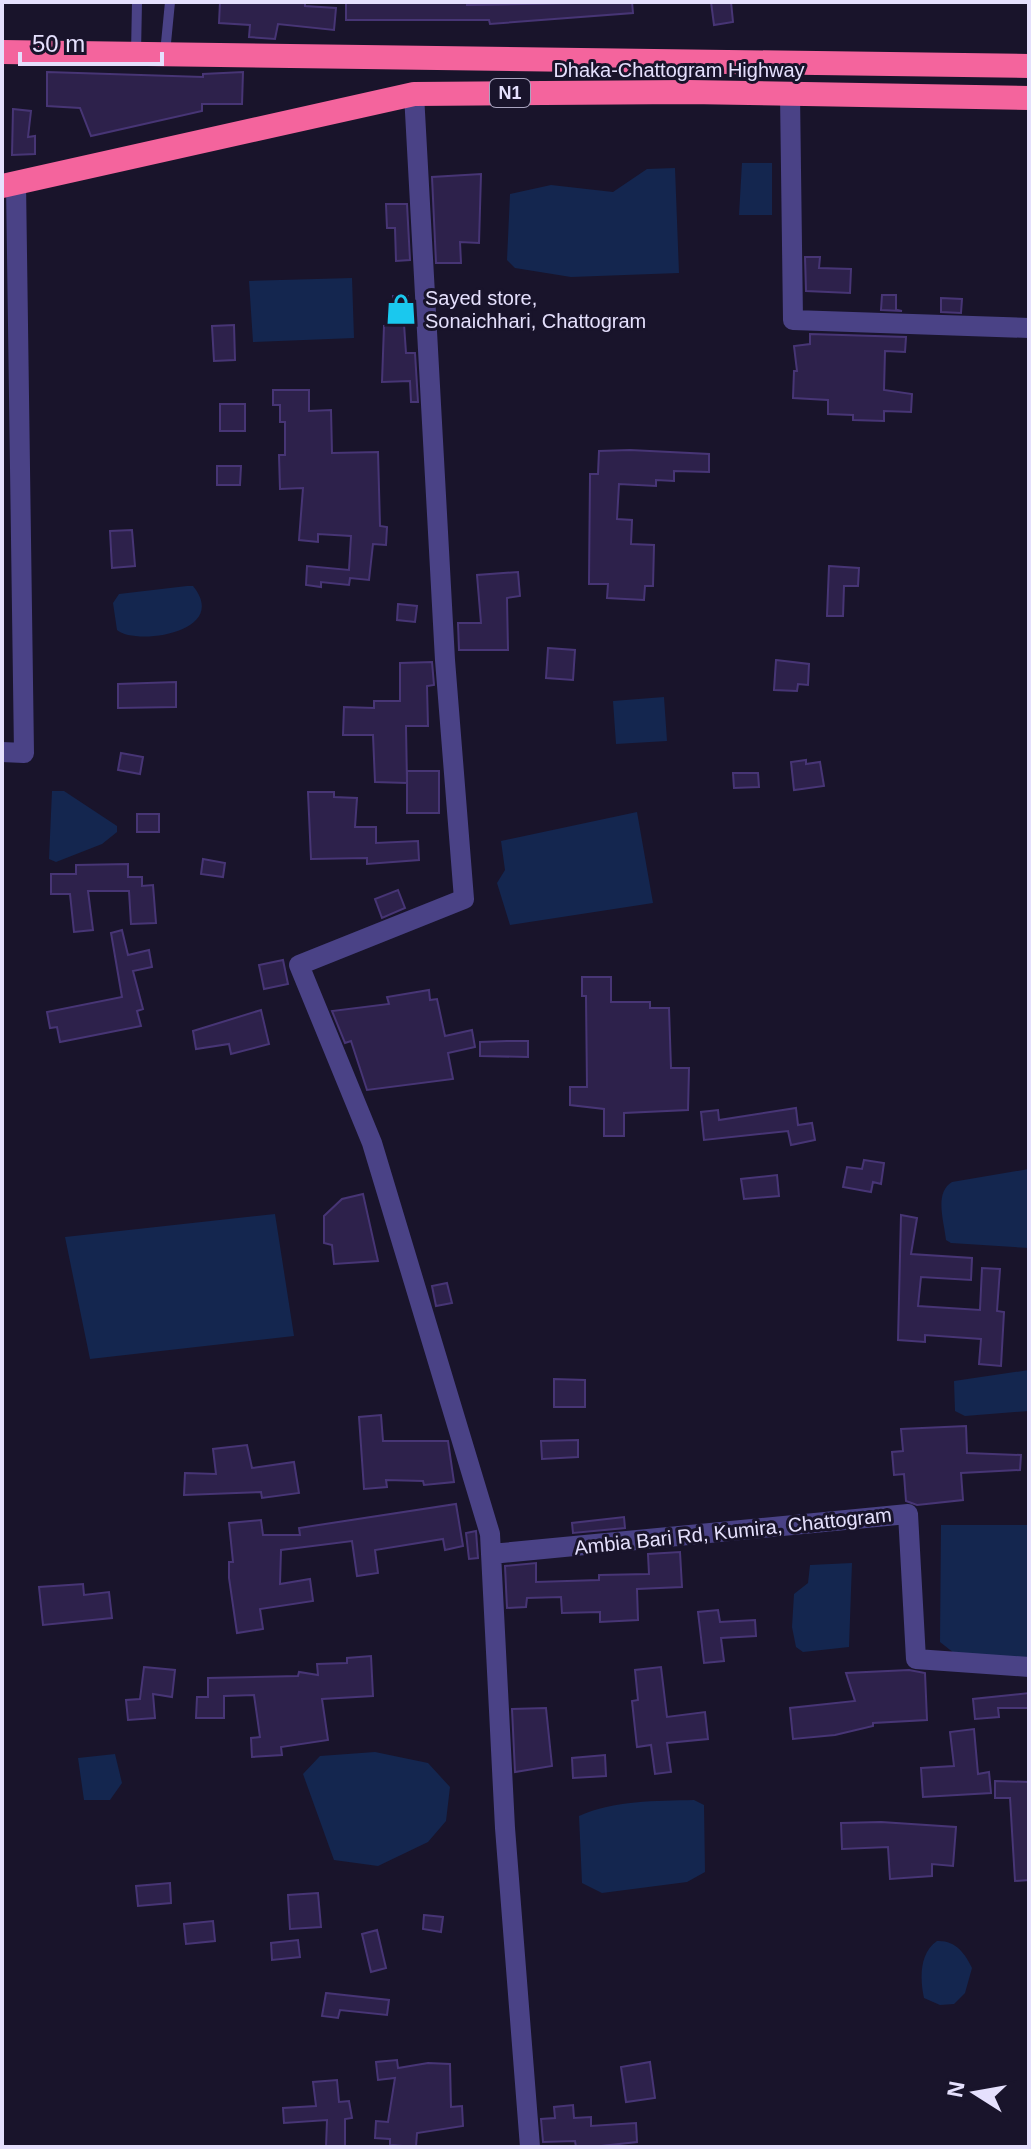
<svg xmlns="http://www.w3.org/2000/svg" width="1031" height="2149" font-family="Arial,sans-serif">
  <rect width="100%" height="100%" fill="#19142b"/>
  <!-- water -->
  <path fill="#14264f" d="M742,163H772V215H739Z
    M675,168L679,273L571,277L515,268L507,260L510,194L551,185L613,192L647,169Z
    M352,278L354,338L253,342L249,281Z
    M187,586H193C231,633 135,646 117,630L113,603L119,594Z
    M664,697L667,741L616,744L613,701Z
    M52,791H64L117,826V832L102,844L56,862L49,859Z
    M637,812L653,903L510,925L497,883L505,870L501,841Z
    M1029,1169V1248L951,1243L946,1240C944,1221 934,1193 952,1182Z
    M275,1214L294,1336L90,1359L65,1237Z
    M1029,1370V1411L965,1416L955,1411L954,1381Z
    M941,1525H1029V1657H959L940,1642Z
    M852,1563L849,1647L803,1652L796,1647L792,1627L794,1594L808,1583L810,1565Z
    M375,1752L428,1763L450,1787L446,1821L428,1842L378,1866L334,1860L303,1774L320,1756Z
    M115,1754L122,1783L110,1800H84L78,1758Z
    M694,1800L704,1805L705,1872L687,1882L602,1893L582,1883L579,1816C614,1800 656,1801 694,1800Z
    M937,1941C955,1940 965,1953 972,1968L965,1993L954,2004L940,2005L924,1998C920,1980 919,1953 937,1941Z"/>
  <!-- building -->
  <path fill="#2d214b" stroke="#473575" stroke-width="2" d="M220,2H305V6L336,8L334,30L278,24L275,39L249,37L250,25L219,23Z
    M346,2H467V5L632,2L633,13L490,24L489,20H346Z
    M711,2H731L733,22L714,25Z
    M47,72L203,77V74L243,72L242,104H202V111L91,136L80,108L47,106Z
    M13,109L31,111L28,137L35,136V154L12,155Z
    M481,174L479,243L460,242L461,263H436L432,177Z
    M386,204H407L410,260L396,261L395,228H387Z
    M805,257H820L819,268L851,269L850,293L806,291Z
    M882,295H896V310L902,311L881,310Z
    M393,296H408L409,321H394Z
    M941,298L962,299L961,313L941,312Z
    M404,324L406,353H415L418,402H411L410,381L382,382L384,326Z
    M234,325L235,360L214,361L212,326Z
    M810,334L906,337L905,352L885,351L884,390L912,394L911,412L884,411V421L853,420V415L828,414V400L793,398L794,371H797L794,346L810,344Z
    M273,390H309V411L331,410L332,453L378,452L380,526L387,527L386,545L373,544L369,580L350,578L349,585L321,582V587L306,585L307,566L349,570L351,536L318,534V542L299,540L303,488L280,489L279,455H285V422H280V405H273Z
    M220,404H245V431H220Z
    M630,450L709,454V472L674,471V481L656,480V486L619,484L617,519L632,520L631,544L654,545L653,586H645L644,600L607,598L608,584H589L590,474H598L599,451Z
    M217,466H241L240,485H217Z
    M132,530L135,566L112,568L110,531Z
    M829,566L859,568L858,586H844L843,616H827Z
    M518,572L520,596L507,598L508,650H459L458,623H481L477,575Z
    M398,604L417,606L415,622L397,620Z
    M548,648L575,650L573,680L546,678Z
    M776,660L809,664L808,685L798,684L797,691L774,690Z
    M432,662L434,685L427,686L428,726H406L407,783L375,782L373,735H343L344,707L374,708V701H400V663Z
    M176,682V707L118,708V684Z
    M121,753L143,757L140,774L118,770Z
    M806,760V764L820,762L824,786L794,790L791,762Z
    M407,771H439V813H407Z
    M733,773H758L759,787L734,788Z
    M308,792H334V797L357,798L355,827H376V843L418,841L419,860L367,864V858L311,859Z
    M137,814H159V832H137Z
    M203,859L225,863L223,877L201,874Z
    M128,864V877H142V886L153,885L156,923L131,924L129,891H88L93,930L74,932L70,894H51V874H76V865Z
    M398,890L405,908L382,918L375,899Z
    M122,930L128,955L149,950L152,967L133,971L143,1009L137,1011L141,1026L60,1042L57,1027L50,1028L47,1012L122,997L111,933Z
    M283,960L288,984L264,989L259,965Z
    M582,977H611V1002H650V1008H669L671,1068H689L688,1110L624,1113V1136H604V1109L570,1105V1087H587L586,996H582Z
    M429,990L430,1000L437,999L445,1036L472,1030L475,1047L448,1053L453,1079L367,1090L351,1041L345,1043L332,1011L389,1004L387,997Z
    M261,1010L269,1044L231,1054L229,1044L196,1049L193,1031Z
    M507,1041H528V1057L480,1056V1042Z
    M796,1108L798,1125L812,1123L815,1140L791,1145L788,1131L704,1140L701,1112L718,1110L719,1120Z
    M864,1160L884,1163L881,1184L873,1182L871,1192L843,1187L847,1167L862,1169Z
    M777,1175L779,1196L744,1199L741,1179Z
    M363,1194L378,1261L334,1264L332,1245L324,1243V1216L342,1199Z
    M901,1215L917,1218L911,1254L972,1258L971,1280L921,1277L918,1306L980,1310L982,1268L1000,1269L997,1311L1004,1312L1001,1366L979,1364L981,1339L925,1335V1342L898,1340Z
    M447,1283L452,1303L436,1306L432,1286Z
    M554,1379L585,1380V1407H554Z
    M381,1415L383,1441H448L454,1482L424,1485L423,1481L386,1480L387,1487L364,1489L359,1417Z
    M966,1426L967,1453L1021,1455L1020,1470L961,1473L963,1500L917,1505L906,1501L904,1474L894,1475L892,1452L903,1451L901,1429Z
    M578,1440V1457L542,1459L541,1441Z
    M247,1445L252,1468L294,1462L299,1493L262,1498L261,1492L184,1495L185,1473L216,1474L213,1449Z
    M456,1504L463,1546L445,1550L443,1539L375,1550L378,1573L357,1576L352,1541L281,1550L280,1584L310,1579L313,1601L260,1609L263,1629L237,1633L229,1578V1562H233L229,1523L261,1520L263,1535H300L299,1528Z
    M624,1517L625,1528L573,1533L572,1523Z
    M476,1531L478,1558L469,1559L466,1533Z
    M680,1552L682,1587L637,1589L638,1620L600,1622V1612L562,1613L561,1597L527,1598L526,1607L507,1608L505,1566L536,1563V1582L599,1580V1575L649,1574L648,1554Z
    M83,1584L84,1595L109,1592L112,1618L43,1625L39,1587Z
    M718,1610L720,1622L755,1620L756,1636L721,1638L724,1661L704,1663L698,1612Z
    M371,1656L373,1696L322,1699L328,1740L281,1747L282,1755L252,1757L251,1738L260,1737L254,1695L224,1696V1718H196L197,1697H208V1678L298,1676L299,1672L318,1675L317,1664L347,1663V1658Z
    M144,1667L175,1670L172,1697L153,1694L155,1718L128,1720L126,1700L140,1699Z
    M661,1667L667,1717L705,1712L708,1739L667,1743L671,1772L655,1774L651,1745L637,1747L632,1701L638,1700L635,1670Z
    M909,1670L925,1673L927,1720L873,1723V1726L835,1735L793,1739L790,1708L855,1701L846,1673Z
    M1029,1693V1708H998L999,1717L975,1719L973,1699Z
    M546,1708L552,1766L515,1772L512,1709Z
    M974,1729L978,1774L989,1772L991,1793L923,1797L921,1768L954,1766L950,1732Z
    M605,1755L606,1776L573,1778L572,1758Z
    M995,1781L1029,1782V1880L1015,1881L1010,1798H995Z
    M881,1822L956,1827L953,1866L932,1864V1876L890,1879L888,1847L842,1849L841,1823Z
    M170,1883L171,1903L138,1906L136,1886Z
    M318,1893L321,1927L290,1929L288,1895Z
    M424,1915L443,1917L441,1932L423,1929Z
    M213,1921L215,1941L186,1944L184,1924Z
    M377,1930L386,1968L371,1972L362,1934Z
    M298,1940L300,1957L272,1960L271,1943Z
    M326,1993L389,2000L387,2015L340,2010L338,2018L322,2016Z
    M397,2060L398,2068L428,2063L450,2064L451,2107L462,2106L463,2126L417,2133L416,2147L390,2145V2139L375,2138L376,2121L388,2122L395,2078L378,2080L376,2062Z
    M650,2062L655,2098L626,2102L621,2067Z
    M337,2080L339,2102L349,2101L352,2118L345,2119V2147H326L327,2120L284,2123L283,2108L316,2106L313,2082Z
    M573,2105L574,2118L591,2117V2126L636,2123L637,2142L592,2147H576L575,2141L543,2142L541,2119L555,2118L554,2107Z"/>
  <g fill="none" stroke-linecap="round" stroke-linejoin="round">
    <!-- lane -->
    <path stroke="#4a4286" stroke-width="10" d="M136,53L137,2
      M165,53L170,2"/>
    <!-- street -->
    <path stroke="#4a4286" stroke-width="20" d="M414,94L445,660L464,899L299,965L372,1143L490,1534L505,1828L530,2147
      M790,94L793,320L1029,328
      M2,752L24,753L16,182
      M491,1554L908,1514L916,1659L1029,1667"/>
    <!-- highway -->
    <path stroke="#f4649d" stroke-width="24" d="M2,52L1029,66
      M2,186L414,94L689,92L1029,98"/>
  </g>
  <!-- icons -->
  <defs>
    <symbol id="shop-bare" viewBox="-9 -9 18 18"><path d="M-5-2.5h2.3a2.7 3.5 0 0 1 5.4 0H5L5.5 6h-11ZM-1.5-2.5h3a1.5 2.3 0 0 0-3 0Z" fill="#1ac8ee" stroke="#19142b" stroke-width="2.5" paint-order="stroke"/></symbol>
  </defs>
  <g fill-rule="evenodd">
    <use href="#shop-bare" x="379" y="287" width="44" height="44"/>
  </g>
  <g text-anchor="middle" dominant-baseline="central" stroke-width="6" stroke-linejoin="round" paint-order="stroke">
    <!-- shield labels -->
    <rect fill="#19142b" stroke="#a8a3be" stroke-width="2" x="490" y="79" width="40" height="28" rx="6"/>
    <g font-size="18" font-weight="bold" fill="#e5e0fd">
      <text x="510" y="93">N1</text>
    </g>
    <!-- street labels -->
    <g font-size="20" fill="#e5e0fd" stroke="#19142b">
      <text x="679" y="70">Dhaka-Chattogram Highway</text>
      <text transform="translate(733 1531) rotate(-6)">Ambia Bari Rd, Kumira, Chattogram</text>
    </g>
    <!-- poi labels -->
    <g font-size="20" fill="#e5e0fd" stroke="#19142b" text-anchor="start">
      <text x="425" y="298">Sayed store,<tspan x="425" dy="23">Sonaichhari, Chattogram</tspan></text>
    </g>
  </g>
  <!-- border -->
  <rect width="1031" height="2149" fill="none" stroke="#e5e0fd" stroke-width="8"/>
  <!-- north arrow -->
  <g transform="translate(975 2093) rotate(281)" stroke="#19142b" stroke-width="6" paint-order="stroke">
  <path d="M0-6L14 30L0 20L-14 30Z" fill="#e5e0fd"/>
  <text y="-12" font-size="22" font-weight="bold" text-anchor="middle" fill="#e5e0fd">N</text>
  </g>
  <!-- scale -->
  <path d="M20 52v12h142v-12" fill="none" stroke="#e5e0fd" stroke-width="4"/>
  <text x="32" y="52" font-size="24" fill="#e5e0fd" stroke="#19142b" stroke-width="6" paint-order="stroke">50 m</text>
</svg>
